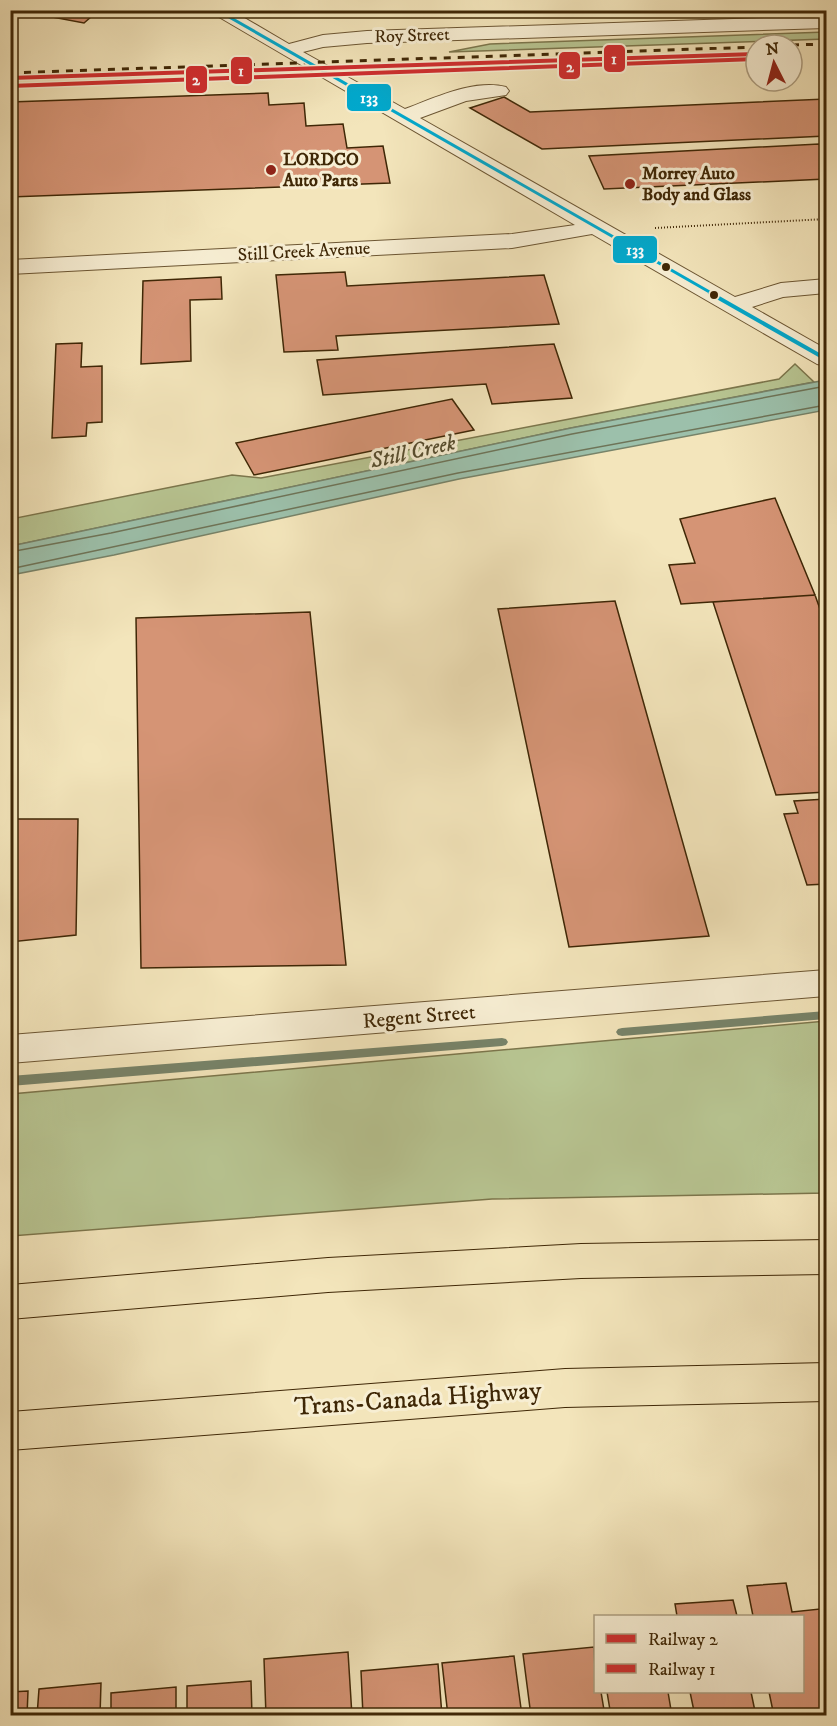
<svg xmlns="http://www.w3.org/2000/svg" width="837" height="1726" font-family="'IM FELL DW Pica',serif">
  <rect width="100%" height="100%" fill="#f3e5bb"/>
  <filter id="stains"><feTurbulence type="fractalNoise" baseFrequency=".00333" numOctaves="4"/><feColorMatrix values="0 0 0 0 .2 0 0 0 0 .09 0 0 0 0 .02 0 0 0 .5 -.17"/></filter>
  <radialGradient id="worn" r=".72"><stop offset=".6" stop-color="#630" stop-opacity="0"/><stop offset="1" stop-color="#630" stop-opacity=".3"/></radialGradient>
  <!-- green -->
  <path fill="#b8c592" stroke="#7c764c" stroke-width="1.5" d="M826,32V39L449,52L490,44Z
    M795,364L814,382L571,428L11,546V519L232,475L261,478L779,379Z
    M826,1021V1193L492,1199L11,1236V1094Z"/>
  <!-- water -->
  <path fill="#9cc0ab" stroke="#778369" stroke-width="1.5" d="M826,380V410L459,479L114,555L11,575V546L571,428Z"/>
  <g fill="none" stroke-linecap="round" stroke-linejoin="round">
    <!-- shore -->
    <path stroke="#6e7458" stroke-width="1.5" d="M10,552L111,533L572,434L826,386
      M10,569L458,473L826,405"/>
    <!-- stream -->
    <path fill="#778369" fill-rule="evenodd" d="M826,1011V1019L622,1036L618,1035L616,1032L618,1029L622,1028Z
      M502,1038L506,1039L508,1042L506,1045L502,1046L10,1086V1076Z"/>
  </g>
  <!-- building -->
  <path fill="#d59475" stroke="#3f2706" stroke-width="1.5" d="M15,10H99L84,23Z
    M268,93L269,105L304,103L306,126L343,124L347,148L383,146L390,183L10,197V102Z
    M504,97L530,112L826,99V136L542,149L470,108Z
    M819,144L826,157V179L604,189L589,156Z
    M345,272L347,286L544,275L559,324L336,336L338,350L284,352L276,275Z
    M221,277L222,299L190,300L191,361L141,364L143,281Z
    M82,343L81,367L102,366V422L87,423L86,436L52,438L56,344Z
    M554,344L572,398L492,404L486,384L323,395L317,360Z
    M452,399L474,430L254,475L236,443Z
    M775,498L815,595L681,604L669,565L695,563L680,519Z
    M815,595L826,626V792L776,795L713,602Z
    M615,601L709,936L569,947L498,609Z
    M310,612L346,965L141,968L136,618Z
    M826,799V884L807,885L784,814L798,813L794,801Z
    M10,819H78L76,935L10,942Z
    M786,1583L792,1612L820,1609L826,1637V1716H774L769,1692H802V1616H753L747,1586Z
    M733,1600L737,1616H677L675,1604Z
    M820,1609H826V1637Z
    M594,1647L596,1692H601L605,1716H531L523,1654Z
    M348,1652L352,1716H266L264,1659Z
    M514,1656L522,1716H448L442,1663Z
    M438,1664L442,1716H363L361,1671Z
    M251,1681L252,1716H187V1686Z
    M101,1683L100,1716H37L39,1689Z
    M176,1687V1716H111V1693Z
    M28,1691L27,1716H10V1692Z
    M607,1692H668L672,1716H611Z
    M690,1692H751L756,1716H695Z"/>
  <g fill="none" stroke-linecap="round" stroke-linejoin="round">
    <defs>
      <path id="minor" d="M207,10H231L289,44L323,35L367,31L826,16V28L367,43L323,47L303,52L405,109C435,98 473,79 506,87L509,91L506,95L466,101L420,118L735,297L781,283L826,279V293L783,297L752,307L826,349V366L817,364L592,234L512,248L10,274V260L512,234L575,225Z
        M826,970V996L10,1063V1035Z"/>
      <path id="highway" d="M826,1240V1274L581,1278L328,1292L10,1319V1285L328,1258L581,1244Z
        M826,1363V1401L565,1407L10,1450V1412L565,1369Z"/>
    </defs>
    <!-- minor casing -->
    <use href="#minor" stroke="#6c5633" stroke-width="2"/>
    <!-- highway casing -->
    <use href="#highway" stroke="#3f2706" stroke-width="2"/>
    <!-- path -->
    <path stroke="#3f2706" stroke-width="2" stroke-dasharray="1 2" stroke-linecap="butt" d="M655,228L826,219"/>
    <!-- minor -->
    <use href="#minor" fill="#f7eed3" fill-rule="evenodd"/>
    <!-- highway -->
    <use href="#highway" fill="#f3e5bb" fill-rule="evenodd"/>
    <!-- rail -->
    <path stroke="#3f2706" stroke-width="3" stroke-dasharray="7 7" stroke-linecap="butt" d="M792,45L826,44
      M10,73L756,47"/>
    <defs>
      <path id="bus-1-far1" d="M217,10L713,294"/>
      <path id="bus-1" d="M710,293L826,359"/>
    </defs>
    <!-- bus-1-far1 casing -->
    <use href="#bus-1-far1" stroke="#f7eed3" stroke-width="6"/>
    <!-- bus-1 casing -->
    <use href="#bus-1" stroke="#f7eed3" stroke-width="8"/>
    <!-- bus-1-far1 -->
    <use href="#bus-1-far1" stroke="#00a9ce" stroke-width="3"/>
    <!-- bus-1 -->
    <use href="#bus-1" stroke="#00a9ce" stroke-width="4"/>
    <defs>
      <path id="rail-1" d="M10,86L756,59"/>
      <path id="rail-2" d="M10,78L756,54"/>
    </defs>
    <!-- rail-1 casing -->
    <use href="#rail-1" stroke="#f7eed3" stroke-width="7"/>
    <!-- rail-2 casing -->
    <use href="#rail-2" stroke="#f7eed3" stroke-width="7"/>
    <!-- rail-1 -->
    <use href="#rail-1" stroke="#cf2e2f" stroke-width="4"/>
    <!-- rail-2 -->
    <use href="#rail-2" stroke="#cf2e2f" stroke-width="4"/>
  </g>
  <!-- markers -->
  <g fill="#8f2418" stroke="#f7eed3" stroke-width="2">
    <circle cx="271" cy="170" r="6"/>
    <circle cx="630" cy="184" r="6"/>
  </g>
  <g fill="#3f2706" stroke="#f7eed3" stroke-width="2">
    <circle cx="666" cy="267" r="5"/>
    <circle cx="714" cy="295" r="5"/>
  </g>
  <g text-anchor="middle" dominant-baseline="central" stroke-width="6" stroke-linejoin="round" paint-order="stroke">
    <!-- far-street labels -->
    <g font-size="18" fill="#3f2706" stroke="#f7eed3">
      <text transform="translate(412 36) rotate(-2)">Roy Street</text>
      <text transform="translate(304 252) rotate(-3)">Still Creek Avenue</text>
    </g>
    <!-- far-poi labels -->
    <g font-size="18" font-weight="bold" fill="#3f2706" stroke="#f7eed3" text-anchor="start">
      <text x="283" y="160">LORDCO<tspan x="283" dy="21">Auto Parts</tspan></text>
      <text x="642" y="174">Morrey Auto<tspan x="642" dy="21">Body and Glass</tspan></text>
    </g>
    <!-- street labels -->
    <g font-size="21" fill="#3f2706" stroke="#f7eed3">
      <text transform="translate(419 1017) rotate(-5)">Regent Street</text>
    </g>
    <!-- water labels -->
    <g font-size="22" font-style="italic" fill="#564d2f" stroke="#f7eed3">
      <text transform="translate(413 452) rotate(-13)">Still Creek</text>
    </g>
    <!-- near-street labels -->
    <g font-size="26" fill="#3f2706" stroke="#f7eed3">
      <text transform="translate(418 1399) rotate(-4)">Trans-Canada Highway</text>
    </g>
  </g>
  <g stroke="#f7eed3" stroke-width="2">
    <rect x="603" y="44" width="23" height="29" rx="6" fill="#cf2e2f"/>
    <rect x="558" y="51" width="23" height="29" rx="6" fill="#cf2e2f"/>
    <rect x="230" y="56" width="23" height="29" rx="6" fill="#cf2e2f"/>
    <rect x="185" y="65" width="23" height="29" rx="6" fill="#cf2e2f"/>
    <rect x="346" y="83" width="46" height="29" rx="6" fill="#00a9ce"/>
    <rect x="612" y="235" width="46" height="29" rx="6" fill="#00a9ce"/>
  </g>
  <g font-size="16" text-anchor="middle" font-weight="bold" fill="#fff">
    <text x="614" y="64">1</text>
    <text x="570" y="72">2</text>
    <text x="241" y="76">1</text>
    <text x="196" y="85">2</text>
    <text x="369" y="103">133</text>
    <text x="635" y="255">133</text>
  </g>
  <!-- margin -->
  <rect width="837" height="1726" fill="none" stroke="#f3e5bb" stroke-width="36"/>
  <rect x="12" y="12" width="813" height="1702" fill="none" stroke="#3f2706" stroke-width="3"/>
  <rect x="18" y="18" width="801" height="1690" fill="none" stroke="#3f2706" stroke-width="1.5"/>
  <!-- legend -->
  <rect x="594" y="1615" width="210" height="78" fill="#f7eed3" stroke="#ad9e81" stroke-width="1.5"/>
  <rect x="606" y="1634" width="30" height="9" fill="#cf2e2f" stroke="#ad9e81" stroke-width="1.5"/>
  <text x="648" y="1645" font-size="18" fill="#3f2706">Railway 2</text>
  <rect x="606" y="1664" width="30" height="9" fill="#cf2e2f" stroke="#ad9e81" stroke-width="1.5"/>
  <text x="648" y="1675" font-size="18" fill="#3f2706">Railway 1</text>
  <!-- north arrow -->
  <g transform="translate(774 63) rotate(354)"><circle r="28" fill="#f7eed3" stroke="#ad9e81" stroke-width="1.5"/>
  <path d="M0-4.5L10 22L0 15L-10 22Z" fill="#8f2418"/>
  <text y="-9" font-size="16" font-weight="bold" text-anchor="middle" fill="#3f2706">N</text>
  </g>
  <rect width="100%" height="100%" filter="url(#stains)"/>
  <rect width="100%" height="100%" fill="url(#worn)"/>
</svg>
